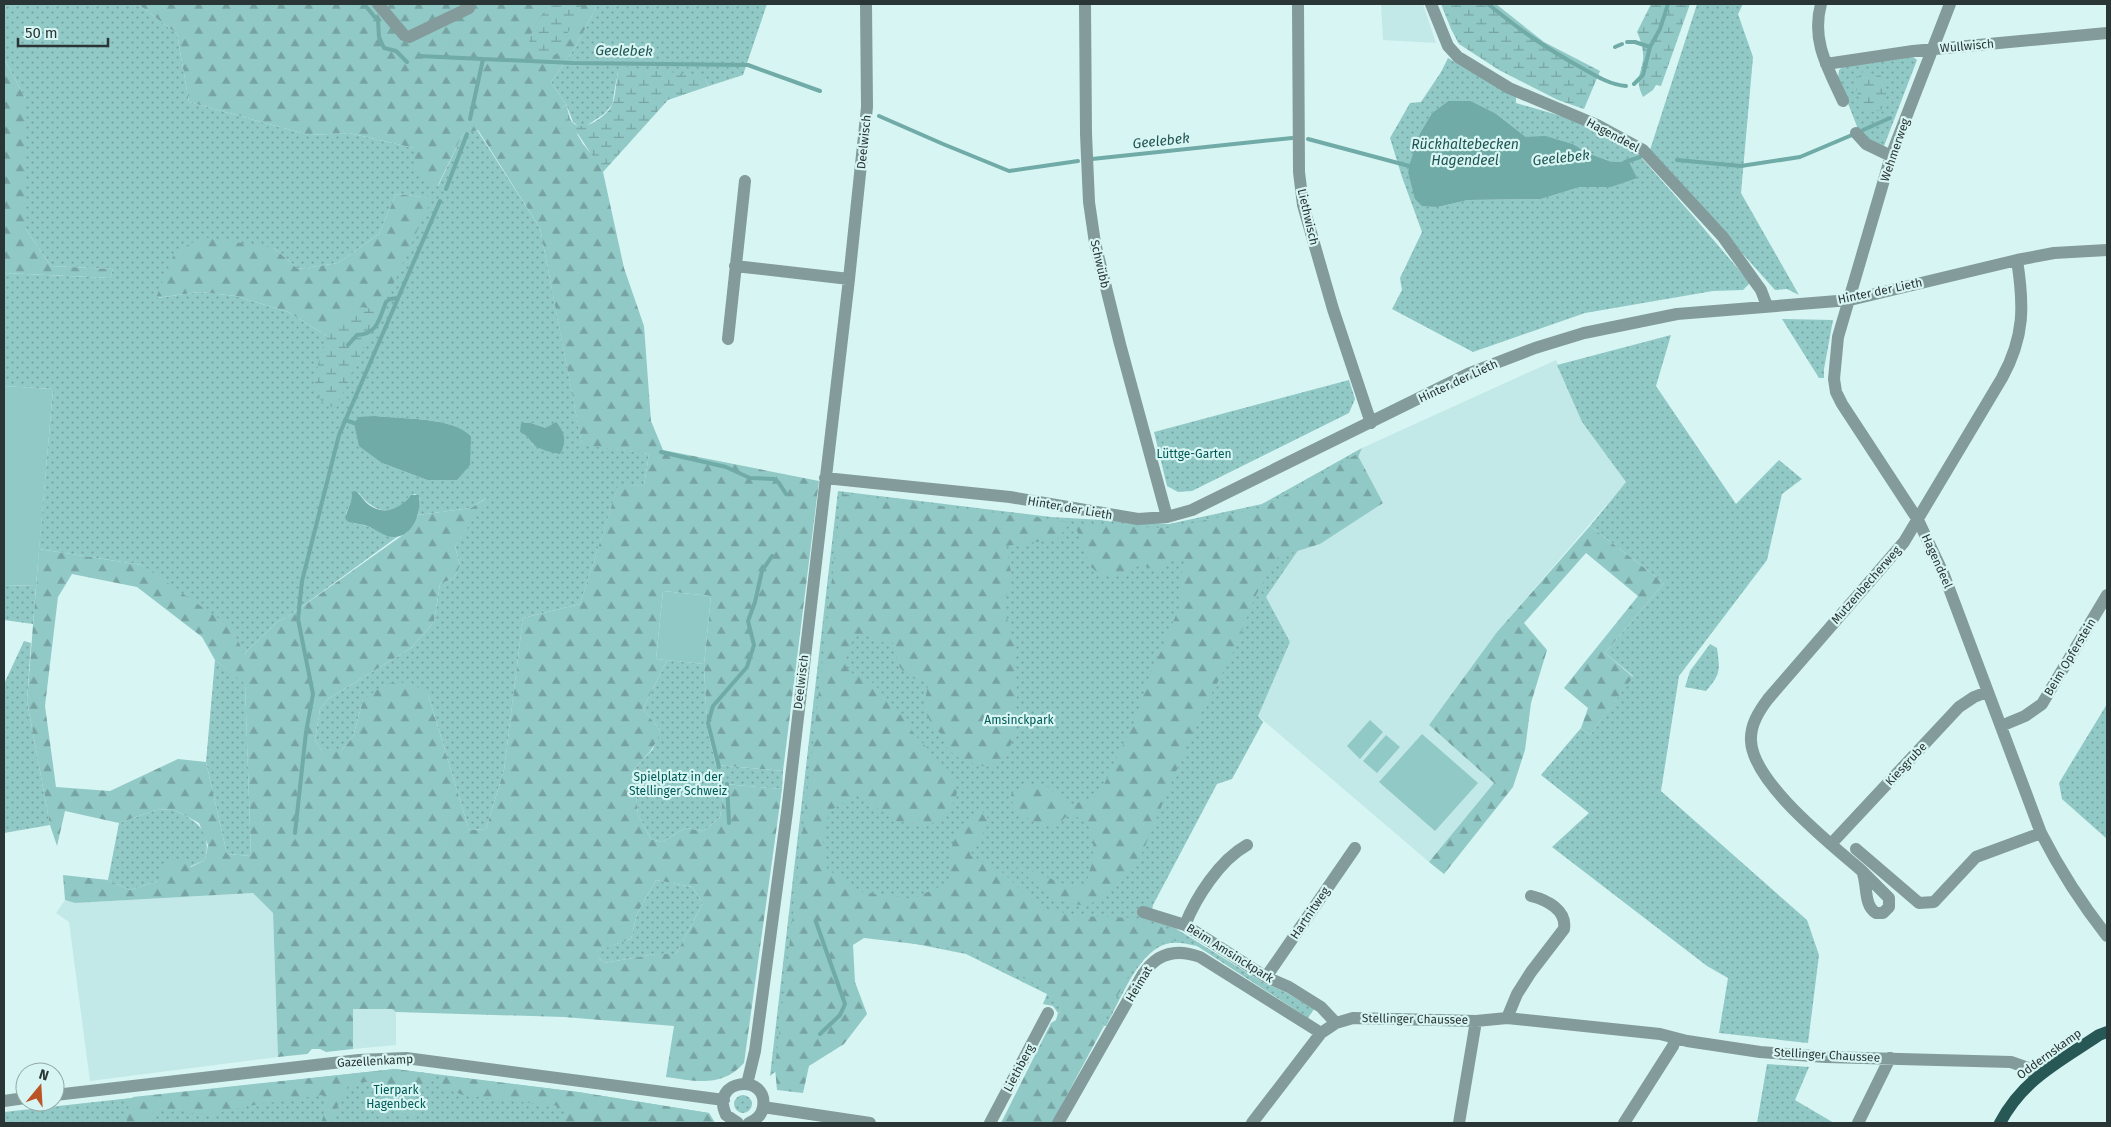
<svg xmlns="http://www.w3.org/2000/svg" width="2111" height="1127" font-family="'Fira Sans',sans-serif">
  <defs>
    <pattern id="green-dots" width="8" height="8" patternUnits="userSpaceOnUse" patternTransform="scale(1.25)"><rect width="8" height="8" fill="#91c9c6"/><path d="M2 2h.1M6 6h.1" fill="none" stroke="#77a4a2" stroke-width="1.8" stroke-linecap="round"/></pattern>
    <pattern id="forest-firs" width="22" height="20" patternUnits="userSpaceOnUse" patternTransform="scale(1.25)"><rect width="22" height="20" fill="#91c9c6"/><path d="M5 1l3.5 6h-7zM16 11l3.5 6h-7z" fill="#77a4a2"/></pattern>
    <pattern id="wetland-marsh" width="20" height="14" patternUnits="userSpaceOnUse" patternTransform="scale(1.25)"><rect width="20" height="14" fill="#91c9c6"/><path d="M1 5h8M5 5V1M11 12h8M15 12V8" fill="none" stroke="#77a4a2"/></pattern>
  </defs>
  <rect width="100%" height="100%" fill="#d7f5f3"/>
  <!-- built -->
  <path fill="#c2e9e7" d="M1381,4H1423L1436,43L1383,40Z
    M1556,360L1582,422L1626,482L1497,632L1429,725L1494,783L1429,862L1258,716L1290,642L1266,597L1352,473L1362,448Z
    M253,893L273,913L278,1057L90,1081L69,922L56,913L65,900L75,903Z
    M353,1009H392L396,1012V1045L353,1049Z"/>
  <!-- green -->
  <path fill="url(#green-dots)" fill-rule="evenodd" d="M4,4H138L177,34L189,102L309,135L349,133L414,148L438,186L463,134L477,130L540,228L582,444L649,454L644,485L618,487L580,604L523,618L504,770L486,829L469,830L428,694L363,700L353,737L341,751H322L315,740L320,709L328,699L411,648L434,622L440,584L454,578L460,566L455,546L486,498L471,508L418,515L420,498L415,494C408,495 406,502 400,507C385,517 367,505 359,493H352L351,501L346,514L352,523C368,523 381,535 397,537L289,616L277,622L244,654L142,565L39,549L53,389L4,386V273L110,278L113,269L51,266L25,228V98L4,58ZM396,194L431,198L357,361L348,349L288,312L236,296L199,292L157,298L274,248L298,269L338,263L379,234ZM376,416C402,419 453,417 471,436L457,480H427L382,463ZM531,423L546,428L533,445L527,436Z
    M598,4H767L743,75L709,86L705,79L618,71L612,105L604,114L586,126H578L573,122L566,104L551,82L576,46Z
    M1697,4H1743L1738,14L1753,57L1741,193L1799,295L1787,289L1775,290L1650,150Z
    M1912,56L1917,60L1884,146L1867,140L1858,129L1838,78L1839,70L1844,65Z
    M1448,58L1516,97V103L1589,124L1639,155L1694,217L1750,283L1743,290L1713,291L1585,313L1473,352L1392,309L1402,290L1400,278L1422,232L1402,177L1390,138L1410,103L1421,102L1441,72ZM1448,101H1471L1495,113L1526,137H1545L1573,144L1588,153L1612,162H1629L1611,187H1580L1541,199L1468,200L1438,207L1408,172L1420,133L1432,113Z
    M1782,319L1833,320L1824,369V378H1819Z
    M1671,335L1656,386L1736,504L1779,460L1802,479L1782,494L1767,560L1679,676L1661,791L1807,920L1819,955L1808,1043L1719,1033L1728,978L1707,966L1552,847L1589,813L1541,775L1581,728L1590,735L1633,676L1605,653L1664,583L1590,526L1626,482L1582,422L1557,365Z
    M1349,380L1355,399L1349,413L1192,491L1178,492L1167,486L1154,432Z
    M1362,448L1352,472L1266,597L1290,642L1258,716L1263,722L1232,779L1217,784L1153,905L1150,920L1175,928L1264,983L1285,992L1314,1009L1308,1018L1197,946C1187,944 1176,941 1166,944C1138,952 1120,1001 1106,1026H1104L1071,1007L1058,1013L1053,1006L1043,1004L1047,994L966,954L820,925L852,1011L770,1076L838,491L1051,517L1169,524L1262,504Z
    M4,585L36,586L33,624L4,620Z
    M24,641L31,643L27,701L50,825L4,833V684Z
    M1710,644L1717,648C1720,670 1721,674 1706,691L1685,687L1690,671Z
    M215,660L245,683L251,856L227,854L206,762Z
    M667,660L704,664L707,728L716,765L783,771L782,789L725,784L720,817L704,831L685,828L662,842L651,839L638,815L634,769L653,749L660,730L643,709Z
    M2107,704V839L2062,799L2059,783Z
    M173,809C197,822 212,829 205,860L158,881L130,890L108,880L119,823L156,810Z
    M656,880L692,887L703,903L676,954H655L604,963L599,958L596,951L631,939L637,914Z
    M1767,1064L1809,1067L1795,1100L1834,1123H1757Z
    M395,1069L578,1092L709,1113L715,1123H4V1112Z
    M734 1104a9 9 0 1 1 18 0a9 9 0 1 1-18 0Z"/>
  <!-- forest -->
  <path fill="url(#forest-firs)" fill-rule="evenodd" d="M138,4H598L576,46L551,82L566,104L562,108L583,144L594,157L603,172L624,268L644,326L651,421L663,450L819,481L783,771L716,765L707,728L704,664L711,596L663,591L656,659L667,660L643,709L660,730C657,747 645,757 634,769L638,815L651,839L662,842L685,828L704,831L720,817L725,784L782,789L744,1063C722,1088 695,1081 666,1077L674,1026L564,1017L396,1012L392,1009H353V1049L326,1052L320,1049H312L307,1054L278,1057L273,913L253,893L75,903L65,900L63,875L108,880L130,890L158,881L165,862L181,858L191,867L205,860L208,845L199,823L173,809L156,810L119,823L65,811L57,846L50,825L27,701L39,549L142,565L232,628L244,654L277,622L289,616L407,532L418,515L471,508L488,497L455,546L460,566L454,578L440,584L434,622L411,648L328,699L320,709L315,740L322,751H341L353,737L363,700L385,684L410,682L428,694L469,830L486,829L504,770L523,618L580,604L618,486L644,485L649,454L582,445L540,228L478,130L463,134L437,187L415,174L414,148L349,133L309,135L189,102L177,34ZM72,574L137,587L202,637L215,660L245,684L251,856L227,854L206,762L178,759L110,791L56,787L45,706L58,597ZM656,880L692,887L703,903L676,954H655L604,963L599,958L597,951L631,939L637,914Z
    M4,58L25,98V228L51,266L113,269L110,278L4,273Z
    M396,194L432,198L364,349H348L288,312L236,296L199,292L156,298L175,252L203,237L274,248L298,269L338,263L379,234Z
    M1357,454L1383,503L1320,544L1278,557L1256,595L1232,655L1197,721L1140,858L1104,894L1088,906L1067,903L1047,895L1015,865L1070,886L1086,884C1091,867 1099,839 1087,824C1083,820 1075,816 1070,813L1055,827L1038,824L1014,811L1011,794L1026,784L1048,787L1068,806L1099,795L1136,718L1150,674L1181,604V576L1186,560L1171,561L1161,573L1140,564L1123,577L1099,574L1090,566L1075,525L1170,528L1264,507Z
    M842,494L1071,522L1057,539L1006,546L1012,578L1003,606L1015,645L1017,697L1014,738L1004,758L986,767L962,760L948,750L942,735L932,725L927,715L925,701L928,685C923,680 915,680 909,676C894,666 898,656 895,643L879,642L863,634H858C849,644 846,653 846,666L854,675L872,682L903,716L914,734L929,750L941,768L953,777L957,792L955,800L946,814L928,826L896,821L870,803L860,794L829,811L823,840L827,869L862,892L912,899L950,882C948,863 950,836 965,822C969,818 977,815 982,811L990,821L970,855L1002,872L1031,899L1047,908L1075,916L1135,918L1173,931L1188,941C1181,941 1172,940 1165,942C1135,952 1117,999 1102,1025L1104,1026L1052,1123H1001L1051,1023L1056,1020L1058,1013L1061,1012V1005L1048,990L967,950L864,938L853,945L855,982L867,1014L844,1044L809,1066L803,1093L777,1090L775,1068Z
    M1590,526L1664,583L1605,653L1633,677L1590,735L1581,728L1588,708L1564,688L1638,596L1586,553L1524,623L1547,650L1531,703L1525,750L1513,787L1444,874L1429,862L1494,783L1429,725L1497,632Z
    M395,1069L433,1074L417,1092L415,1100L417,1123H411L412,1117L410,1116L385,1108V1105L379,1100L374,1082H357L348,1086L329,1123H321L328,1103L322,1095L247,1106L215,1114L191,1113L181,1107L170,1113L160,1108L152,1114V1123H127V1112L133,1097Z
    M446,1076L578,1092L709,1113L715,1123H562L560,1119L565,1112L555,1105L554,1106L550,1103L545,1109L538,1104L463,1095L437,1085Z"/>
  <!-- wetland -->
  <path fill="url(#wetland-marsh)" d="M551,4H583L556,55L535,54L529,49C528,32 540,17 551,4Z
    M1441,4H1496L1544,42L1600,71L1584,109L1558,100L1499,70L1459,44L1451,29Z
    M1651,4H1690L1661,86L1656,85L1653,90L1643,97C1635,81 1640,76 1643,60C1644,51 1641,40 1637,32Z
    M625,67L695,75L705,79L709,86L668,100L603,172L578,134L569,129L562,108L566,104C568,110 569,119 573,123C583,133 607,116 612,105C616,96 616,81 618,71Z
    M1862,72L1880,75C1888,88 1888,96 1881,110L1869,113L1862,108L1854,82Z
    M362,307L381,311L336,408L325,405L314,392C317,366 322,333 344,316C349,312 357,310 362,307Z"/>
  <!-- pitch -->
  <path fill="#91c9c6" d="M4,386L53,389L36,586L4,585Z
    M663,591L711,596L704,664L656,659Z
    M1370,720L1383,732L1360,759L1347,746Z
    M1422,734L1478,783L1435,831L1379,782Z
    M1386,735L1400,747L1377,773L1363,761Z"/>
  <!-- water -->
  <path fill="#70aba8" d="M1448,101H1471L1495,113L1526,137L1545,136L1573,144L1588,153L1612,162H1629L1637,178L1611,187H1580L1541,199L1468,200L1438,207L1422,206L1415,199L1408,172L1409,166L1420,133L1432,113Z
    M376,416C402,419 453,417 471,436L470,465L457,480H427L382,463L359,446L354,423L359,417Z
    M556,422C565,432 567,442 560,454C551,452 539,450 532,443C528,438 527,435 520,432L521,423H531L546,428Z
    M355,491C361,494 363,501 369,505C385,516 400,509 411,495H419C422,510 414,535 396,537C385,538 376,529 367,526C360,523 353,524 347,521L345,518L351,501L352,492Z"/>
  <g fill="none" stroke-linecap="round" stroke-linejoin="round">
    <!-- stream -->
    <path stroke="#70aba8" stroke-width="4" d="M364,4L378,21L379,37L384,48L396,51L407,62
      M1488,4C1520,30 1544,47 1580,67C1594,75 1610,85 1626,86
      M1627,42H1635L1650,47
      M1615,47L1622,44
      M419,56L483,59
      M1634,84L1643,75L1650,47L1660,29L1668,4
      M879,116L943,144L1009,171L1078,161
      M470,119L483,59L573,63L748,65L820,91
      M1863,130L1890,118
      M1308,139L1413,167
      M1092,159L1292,138
      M1677,160L1741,166L1800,157L1852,135
      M1625,162L1640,157
      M446,189L467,134
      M348,345L357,335C378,334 379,319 386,302L390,299L398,298
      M345,420L354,423
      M661,452L726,467L750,478L774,479L779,483L786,494
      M719,767L708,723L713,706L747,667L754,645L748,621L755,602L762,571L772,556
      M727,784L729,823
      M295,833L306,732L313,694L298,619L302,581L339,435L440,201
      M816,922L845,1004L840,1015L820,1034"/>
    <!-- minor -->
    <path stroke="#839b9a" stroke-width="12" d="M378,4L404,35L409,37L469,8
      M1085,4L1086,134L1089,202L1095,243L1120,344L1167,517
      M1298,4L1299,172L1303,205L1333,309L1371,423
      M1431,4L1448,46L1458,57L1509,88L1597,125L1643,150L1723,237L1761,290L1767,306
      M1821,4C1811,41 1828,68 1843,101
      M1950,4L1891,156L1838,337L1834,379L1836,392L1842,404L1918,520L1944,575L2041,833C2060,870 2081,903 2107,936
      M1826,64L1913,51L2107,33
      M1856,133L1866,144L1891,156
      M735,266L849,279
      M728,339L745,181
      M825,478L1010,497L1138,519L1167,517L1192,510L1470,373L1535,348L1584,333L1677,314L1850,300L2017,260L2054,253L2107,250
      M2001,726L2025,716L2042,704L2107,595
      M1831,844L1959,707L1974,697L1987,692
      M1856,849L1919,903L1934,902L1976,857L2041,833
      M1862,871L1889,898V907L1883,913H1876C1863,905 1868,884 1862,871C1831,844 1753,783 1751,741C1750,725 1759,711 1768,699L1904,542L2002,378C2025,336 2024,305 2017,260
      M1143,912L1185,925L1266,977L1289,987L1321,1007L1336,1023
      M1185,925C1196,897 1220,860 1247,845
      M1266,977L1355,848
      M1507,1018L1517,994L1531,972L1564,929C1567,910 1547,900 1531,896
      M747,1084L755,1051L787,812L849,279L867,107L866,4
      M55,1095L359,1060L406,1058L724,1100
      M4,1101L25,1098
      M763,1107L870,1123
      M738,1123L726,1115C709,1078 769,1073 763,1107C762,1115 756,1120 749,1123
      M990,1123L1048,1013
      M1058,1123L1143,974C1157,953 1176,948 1200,957L1321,1033
      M1252,1123L1321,1033L1336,1023L1353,1018L1476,1021L1507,1018L1660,1034L1687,1041L1760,1052L1826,1057L2011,1062L2028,1068L2037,1077
      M1459,1123L1476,1021
      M1624,1123L1673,1046L1675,1038
      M1858,1123L1890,1058"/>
    <!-- major -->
    <path stroke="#275856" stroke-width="12" d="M2000,1123C2023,1079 2059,1062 2099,1035L2107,1032"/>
  </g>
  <g text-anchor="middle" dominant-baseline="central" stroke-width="4.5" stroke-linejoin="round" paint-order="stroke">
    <!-- street labels -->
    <g font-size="12" fill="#2a3635" stroke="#d7f5f3">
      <text transform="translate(1967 46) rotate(-5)">Wullwisch</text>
      <text transform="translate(1613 135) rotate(28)">Hagendeel</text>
      <text transform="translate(864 142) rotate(-84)">Deelwisch</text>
      <text transform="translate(1895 150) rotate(-71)">Wehmerweg</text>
      <text transform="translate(1308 217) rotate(77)">Liethwisch</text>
      <text transform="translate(1100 264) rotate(77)">Schwübb</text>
      <text transform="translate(1880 291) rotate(-12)">Hinter der Lieth</text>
      <text transform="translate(1458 381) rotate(-25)">Hinter der Lieth</text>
      <text transform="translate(1070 508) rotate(10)">Hinter der Lieth</text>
      <text transform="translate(1937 561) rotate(66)">Hagendeel</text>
      <text transform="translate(1866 585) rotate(-49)">Mutzenbecherweg</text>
      <text transform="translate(2070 657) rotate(-59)">Beim Opferstein</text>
      <text transform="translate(801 682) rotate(-83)">Deelwisch</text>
      <text transform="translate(1906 764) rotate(-47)">Kiesgrube</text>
      <text transform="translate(1310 913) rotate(-56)">Hartnitweg</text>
      <text transform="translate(1230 953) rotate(32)">Beim Amsinckpark</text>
      <text transform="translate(1139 984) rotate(-59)">Heimat</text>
      <text transform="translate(1415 1019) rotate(1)">Stellinger Chaussee</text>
      <text transform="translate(2049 1054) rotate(-36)">Oddernskamp</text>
      <text transform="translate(1827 1055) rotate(3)">Stellinger Chaussee</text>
      <text transform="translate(375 1061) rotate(-3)">Gazellenkamp</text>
      <text transform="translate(1019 1068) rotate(-62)">Liethberg</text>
    </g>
    <!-- park labels -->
    <g font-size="12" fill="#005a58" stroke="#d7f5f3">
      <text x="1194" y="454">Lüttge-Garten</text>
      <text x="1019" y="720">Amsinckpark</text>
      <text x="678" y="777">Spielplatz in der<tspan x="678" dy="14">Stellinger Schweiz</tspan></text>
      <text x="396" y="1090">Tierpark<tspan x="396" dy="14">Hagenbeck</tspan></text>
    </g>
    <!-- water labels -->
    <g font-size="14" font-style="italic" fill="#1f5351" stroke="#d7f5f3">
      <text transform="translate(624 51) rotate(1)">Geelebek</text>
      <text transform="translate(1161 141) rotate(-6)">Geelebek</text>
      <text x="1465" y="144">Rückhaltebecken<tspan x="1465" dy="16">Hagendeel</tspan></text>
      <text transform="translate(1561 158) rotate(-6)">Geelebek</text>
    </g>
  </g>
  <!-- border -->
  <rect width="2111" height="1127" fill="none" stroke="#2a3635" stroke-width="10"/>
  <!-- north arrow -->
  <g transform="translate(40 1087) rotate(18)"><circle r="24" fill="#d7f5f3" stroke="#92a9a7"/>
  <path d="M0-4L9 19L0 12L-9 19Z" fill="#bb5528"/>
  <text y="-8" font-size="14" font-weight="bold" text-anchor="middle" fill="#2a3635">N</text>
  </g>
  <!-- scale -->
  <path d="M18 38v8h90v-8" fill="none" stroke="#2a3635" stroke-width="2.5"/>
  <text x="25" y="38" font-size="15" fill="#2a3635" stroke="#d7f5f3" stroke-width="4" paint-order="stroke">50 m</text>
</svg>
